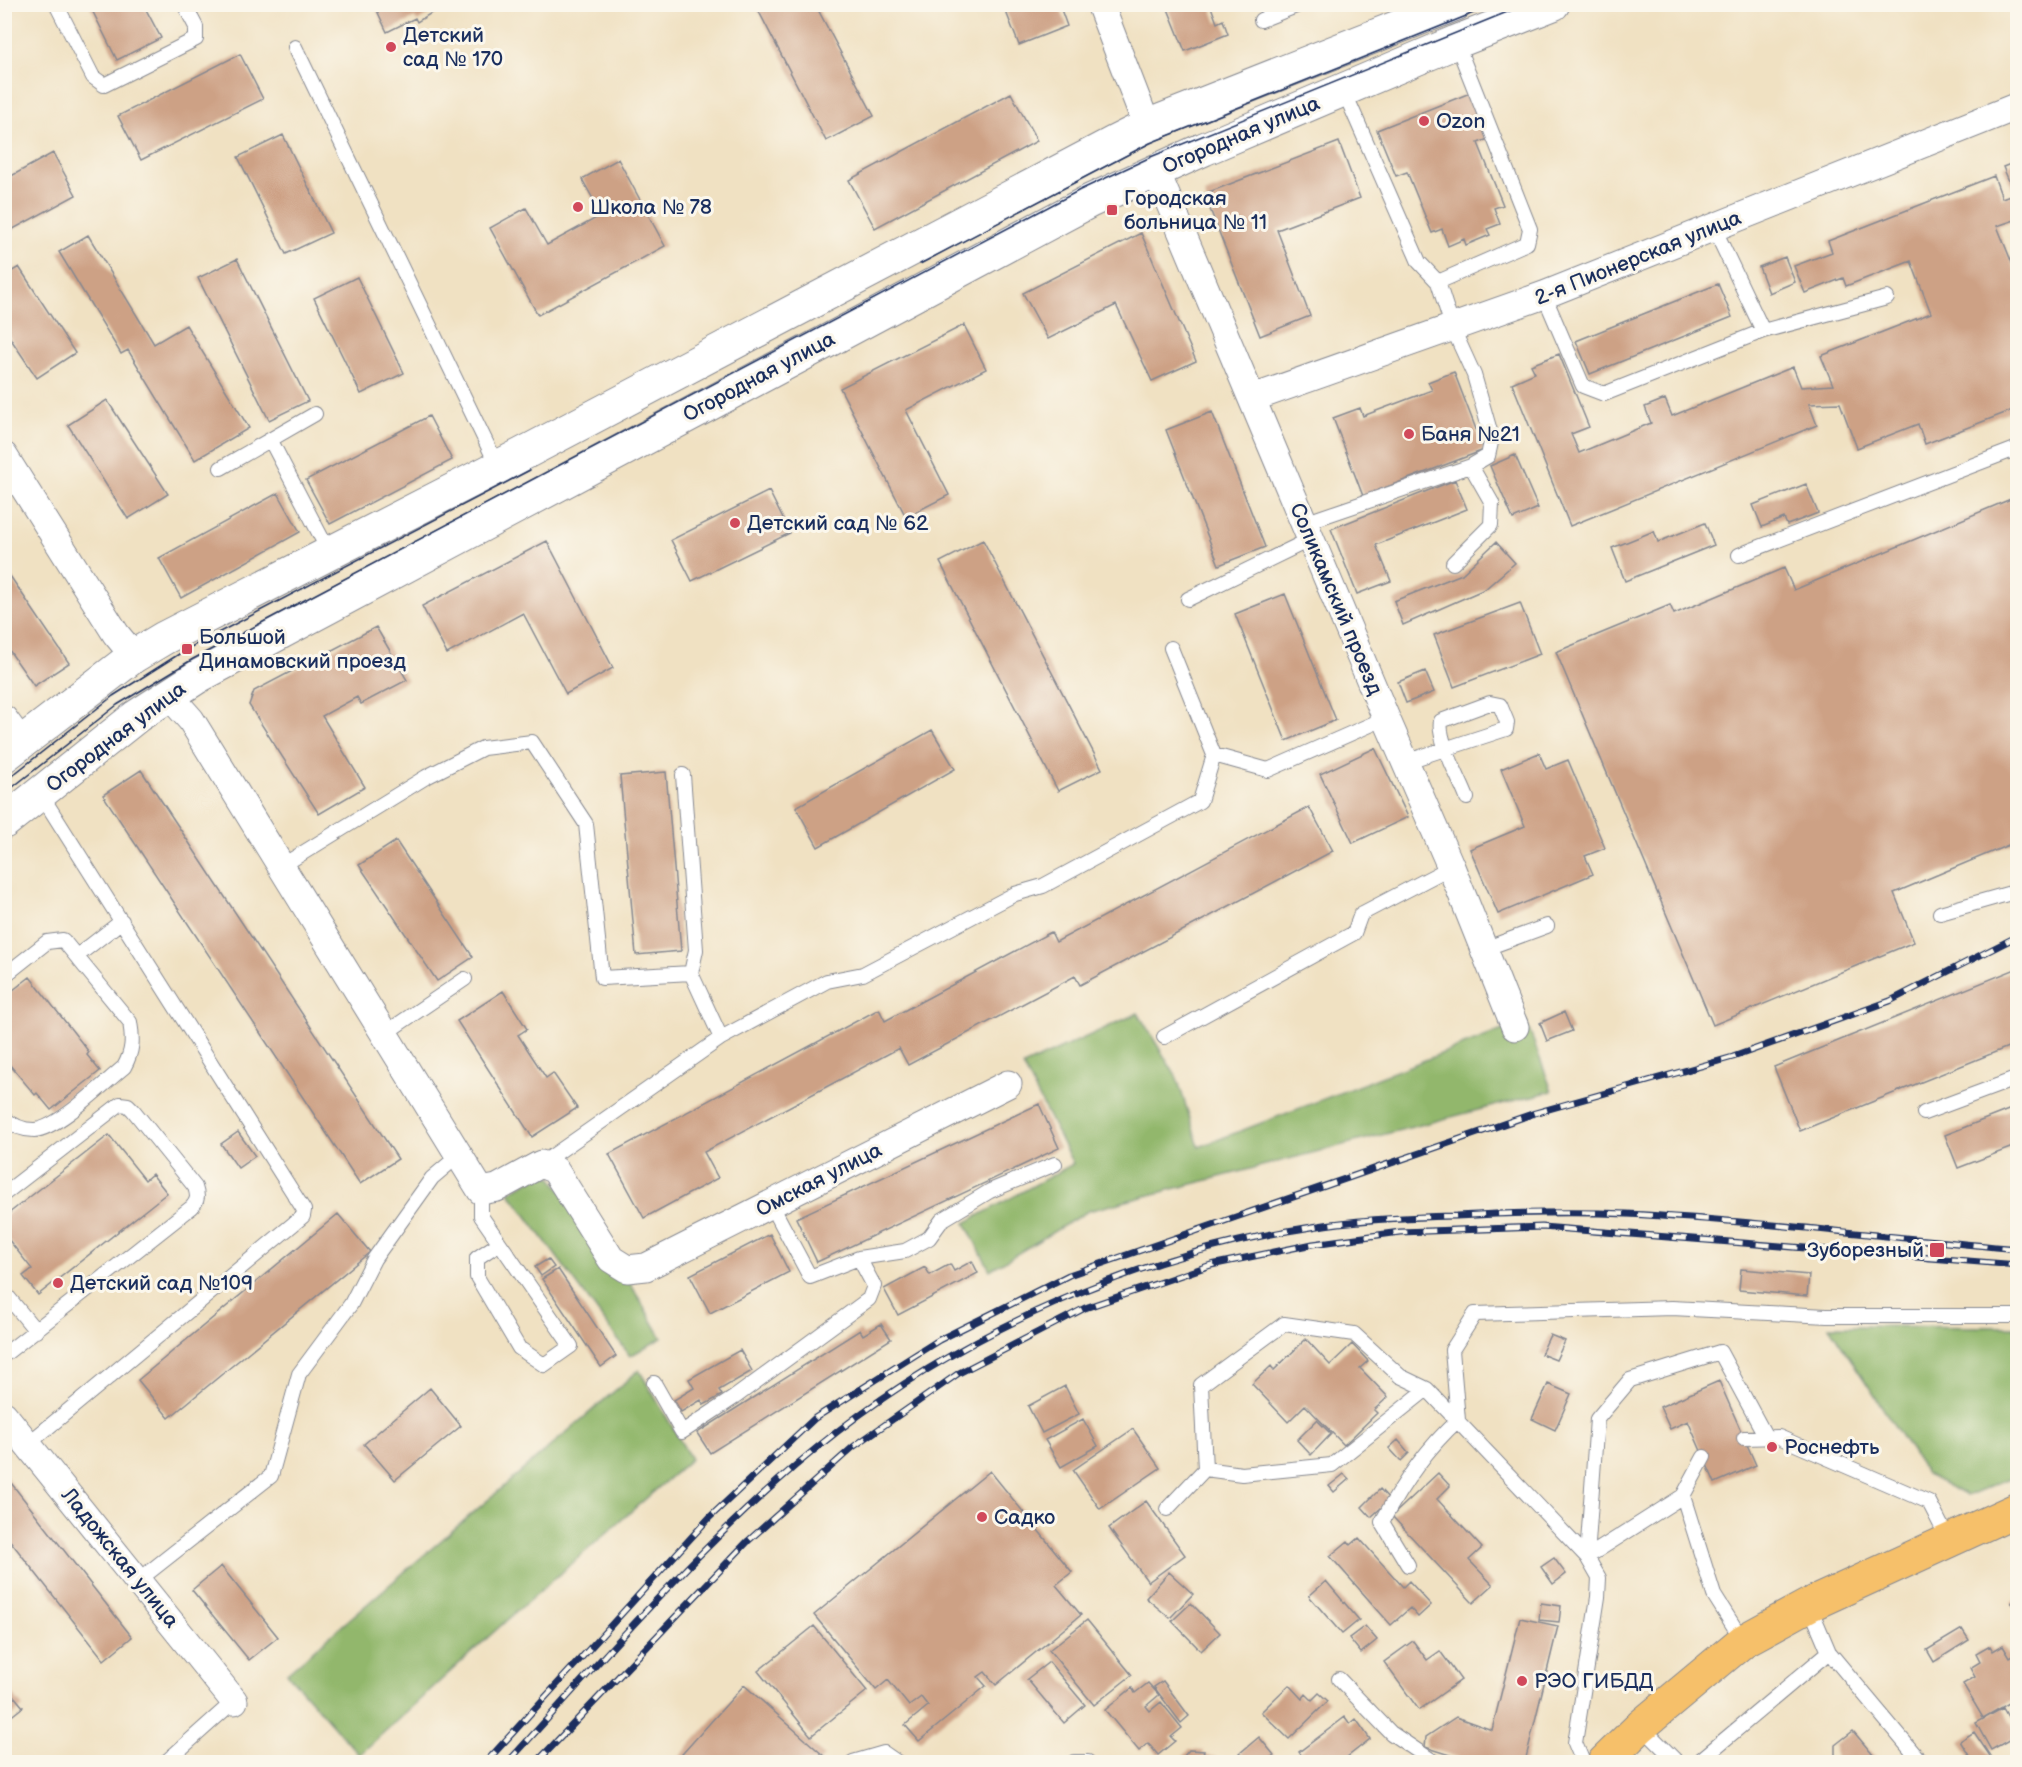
<svg xmlns="http://www.w3.org/2000/svg" width="2022" height="1767" font-family="'Balsamiq Sans',sans-serif">
  <rect width="100%" height="100%" fill="#fbf7ec"/>
  <filter id="ink" filterUnits="userSpaceOnUse"><feTurbulence type="fractalNoise" baseFrequency=".0167" numOctaves="2"/><feDisplacementMap in="SourceGraphic" scale="12" xChannelSelector="R" yChannelSelector="G"/><feConvolveMatrix kernelMatrix="1 2 1 2 8 2 1 2 1" color-interpolation-filters="sRGB"/></filter>
  <filter id="wash" filterUnits="userSpaceOnUse"><feTurbulence type="fractalNoise" baseFrequency=".008" numOctaves="4" result="noise"/><feDisplacementMap in="SourceGraphic" scale="24" xChannelSelector="R" yChannelSelector="G"/><feGaussianBlur stdDeviation="1.35" result="paint"/><feColorMatrix in="noise" values="0 0 0 0 0 0 0 0 0 0 0 0 0 0 0 0 0 1.4 0 .05"/><feComposite in="paint" operator="in"/></filter>
  <g filter="url(#wash)">
    <rect width="100%" height="100%" fill="#f0e1c2"/>
    <!-- forest -->
    <path fill="#92b76c" stroke="#567365" stroke-width="1.5" d="M1138,1013L1177,1078L1199,1147L1526,1021L1552,1091L1088,1211L990,1270L965,1223L1073,1164L1023,1066Z
      M540,1175L551,1177L626,1276L662,1338L630,1356L509,1192Z
      M1829,1326L2017,1327V1475L1967,1496L1926,1474Z
      M639,1370L691,1459L507,1620L359,1755L287,1673Z"/>
    <g id="blocks">
      <!-- building -->
      <path fill="#cda185" d="M89,4H143L161,38L117,60Z
        M374,4H446L417,22L415,18L387,32Z
        M755,4H815L874,116L826,141Z
        M1003,4H1059L1067,26L1019,45Z
        M1166,4H1210L1217,23L1223,20L1228,34L1185,51Z
        M240,54L263,99L141,160L118,116Z
        M1011,93L1037,141L875,228L849,180Z
        M1470,93L1488,139L1478,143L1503,205L1494,208L1500,224L1487,229L1490,235L1466,245L1464,239L1448,246L1442,229L1432,233L1407,172L1396,176L1377,130Z
        M283,135L331,233L286,254L238,157Z
        M1339,142L1360,198L1277,230L1310,316L1260,336L1204,194Z
        M53,153L76,195L4,234V180Z
        M618,159L665,246L538,315L490,228L526,208L547,245L602,215L582,179Z
        M2018,161V186L2012,188L2003,167Z
        M1994,176L2002,198L2013,194L2018,204V219L1997,226L2018,278V408L1925,444L1918,424L1857,448L1840,403L1809,404L1817,425L1570,526L1512,383L1535,373L1531,365L1559,354L1589,427L1571,434L1579,453L1651,423L1645,407L1665,399L1672,416L1793,367L1801,387L1833,385L1821,356L1931,313L1911,261L1846,286L1843,278L1805,293L1794,266L1832,252L1828,241Z
        M1141,233L1196,361L1152,381L1116,305L1048,339L1023,293Z
        M88,235L154,344L186,325L249,428L195,460L128,350L121,354L59,252Z
        M1785,257L1795,282L1769,293L1759,267Z
        M237,259L308,401L269,420L198,278Z
        M19,267L75,353L37,378L4,329V276Z
        M357,277L404,373L361,394L314,298Z
        M1718,284L1732,317L1590,374L1576,341Z
        M964,325L986,369L906,410L949,495L906,517L840,388Z
        M1454,372L1484,450L1363,496L1333,418L1360,408L1363,416L1432,390L1428,382Z
        M107,400L168,494L128,519L68,425Z
        M1212,412L1265,547L1219,565L1166,430Z
        M429,416L452,460L330,524L306,480Z
        M1515,455L1538,508L1513,519L1490,466Z
        M1455,480L1467,509L1376,545L1391,581L1357,594L1331,529Z
        M1806,484L1818,513L1787,525L1784,518L1762,527L1753,505Z
        M769,491L790,533L692,581L671,540Z
        M278,493L300,532L181,598L159,558Z
        M2018,496V841L1894,893L1914,942L1713,1025L1556,652L1670,605L1674,614L1784,568L1794,590Z
        M1705,523L1714,545L1625,581L1612,548L1654,531L1658,542Z
        M983,540L1102,769L1058,791L940,562Z
        M547,541L613,668L566,694L523,613L447,654L422,606Z
        M1496,542L1515,563L1485,589L1403,625L1394,601L1462,574Z
        M4,567L69,663L34,686L4,643Z
        M1285,594L1336,720L1286,741L1235,614Z
        M1520,603L1540,654L1454,687L1434,635Z
        M376,627L407,680L361,704L357,697L322,716L365,787L319,814L249,705L254,691Z
        M1425,671L1434,692L1406,703L1398,682Z
        M932,730L955,769L818,847L796,807Z
        M1375,748L1408,817L1353,843L1320,774Z
        M1539,753L1546,769L1568,760L1605,848L1585,856L1593,874L1498,914L1470,849L1525,826L1501,769Z
        M141,770L398,1159L360,1184L103,795Z
        M666,772L681,951L636,955L620,776Z
        M1309,807L1333,851L1080,985L1075,976L908,1065L899,1048L704,1152L718,1178L644,1218L609,1154L879,1009L885,1021L1051,932L1056,942Z
        M396,841L473,957L437,981L359,865Z
        M2018,968V1043L1800,1131L1774,1067Z
        M30,977L89,1052L87,1055L100,1071L51,1110L37,1093L35,1095L4,1058V997Z
        M503,991L527,1029L518,1035L546,1078L553,1073L577,1108L532,1137L457,1021Z
        M1564,1012L1572,1031L1547,1041L1540,1023Z
        M1039,1104L1059,1148L817,1262L796,1218Z
        M2011,1109L2018,1125V1145L1958,1168L1945,1135Z
        M238,1132L255,1156L238,1168L221,1144Z
        M109,1135L145,1180L152,1174L167,1193L38,1295L23,1276L32,1269L4,1234V1217Z
        M338,1214L370,1252L169,1418L138,1380Z
        M770,1234L789,1272L710,1313L690,1275Z
        M548,1259L554,1267L541,1276L535,1267Z
        M972,1261L978,1273L898,1315L884,1289L925,1267L930,1275L950,1264L954,1271Z
        M558,1269L616,1356L601,1367L542,1279Z
        M1741,1269L1809,1275L1807,1296L1739,1290Z
        M881,1324L891,1339L710,1453L697,1433L860,1330L863,1335Z
        M1550,1335L1565,1341L1556,1360L1541,1354Z
        M1306,1339L1330,1365L1352,1344L1368,1361L1360,1368L1388,1397L1374,1410L1377,1413L1344,1445L1305,1405L1288,1422L1252,1384L1271,1366L1274,1370Z
        M740,1350L752,1371L719,1390L722,1395L704,1405L701,1400L681,1412L674,1400L694,1388L689,1379Z
        M1719,1381L1756,1465L1715,1483L1688,1421L1670,1429L1660,1407Z
        M1548,1384L1571,1394L1555,1430L1532,1419Z
        M1065,1386L1079,1414L1042,1433L1028,1406Z
        M430,1388L461,1426L395,1480L364,1444Z
        M1083,1419L1098,1446L1061,1467L1045,1440Z
        M1317,1420L1331,1434L1311,1455L1297,1440Z
        M1133,1429L1160,1468L1100,1509L1073,1470Z
        M1398,1440L1409,1453L1401,1461L1389,1448Z
        M990,1471L1072,1572L1056,1585L1081,1615L996,1685L985,1672L978,1677L986,1686L919,1741L905,1725L928,1706L921,1697L909,1706L888,1680L876,1690L814,1615Z
        M1438,1473L1450,1486L1437,1499L1482,1548L1469,1560L1493,1585L1473,1603L1392,1516Z
        M4,1474L132,1637L104,1660L4,1533Z
        M1344,1474L1349,1479L1334,1492L1329,1486Z
        M1380,1489L1390,1500L1371,1517L1362,1507Z
        M1146,1501L1185,1555L1148,1582L1109,1528Z
        M1359,1538L1403,1587L1409,1581L1431,1605L1418,1617L1410,1608L1391,1625L1330,1556L1348,1541L1351,1545Z
        M1554,1558L1566,1574L1553,1584L1541,1567Z
        M221,1566L278,1637L249,1660L192,1590Z
        M1169,1572L1193,1594L1170,1618L1146,1598Z
        M1326,1581L1359,1620L1342,1634L1309,1596Z
        M2018,1598V1613L2011,1603Z
        M1191,1603L1220,1633L1201,1651L1172,1621Z
        M1541,1603L1561,1606L1559,1622L1539,1620Z
        M1520,1618L1558,1626L1525,1762H1473L1425,1747L1426,1737L1456,1717L1492,1730Z
        M1087,1620L1132,1675L1094,1705L1049,1650Z
        M814,1626L867,1691L811,1736L758,1671Z
        M1365,1626L1377,1640L1361,1653L1349,1638Z
        M1962,1629L1969,1640L1934,1662L1927,1650Z
        M1413,1641L1427,1660L1440,1651L1461,1680L1419,1710L1384,1662Z
        M2003,1645L2010,1657L2018,1652V1698L1983,1718L1963,1684L1975,1677L1970,1668L1980,1662L1976,1654L1990,1646L1993,1651Z
        M1049,1662L1085,1705L1064,1723L1027,1679Z
        M1163,1681L1189,1716L1181,1723L1154,1687Z
        M1148,1683L1159,1695L1146,1706L1150,1711L1161,1702L1182,1728L1171,1737L1175,1741L1158,1755L1148,1743L1139,1751L1105,1710L1132,1688L1135,1693Z
        M4,1684L23,1707L4,1722Z
        M744,1685L824,1756L819,1762H675Z
        M1289,1685L1302,1699L1306,1694L1312,1700L1319,1693L1328,1701L1289,1739L1261,1712Z
        M2003,1708L2018,1735L1991,1750L1976,1723Z
        M1345,1717L1350,1724L1356,1719L1370,1739L1342,1761L1343,1762H1306L1299,1752Z
        M1853,1731L1879,1762H1839L1835,1756V1745Z
        M1974,1732L1994,1762H1973L1960,1741Z
        M1259,1737L1274,1755L1265,1762H1249L1240,1753Z
        M1189,1750L1204,1751L1203,1755L1216,1757V1762H1179Z"/>
    </g>
  </g>
  <g filter="url(#ink)">
    <use href="#blocks" fill-opacity="0" stroke="#868890" stroke-width="1.5"/>
    <g fill="none" stroke-linecap="round" stroke-linejoin="round">
      <defs>
        <path id="service" d="M56,4L93,77L104,85L196,39V27L184,4
          M1261,20L1301,4
          M295,47L498,467
          M1714,228L1763,331
          M1438,282L1527,243L1530,229L1456,42
          M1544,295L1583,386L1604,394L1763,331L1887,298
          M271,441L329,552
          M221,468L315,414
          M1304,523L1471,466L1488,456L1492,438L1474,375L1453,329L1438,282L1419,262L1344,91
          M1739,555L2018,448
          M1453,563L1491,525L1492,503L1471,466
          M1188,599L1311,539
          M1214,755L1268,770L1386,718
          M1405,762L1506,729L1507,722L1500,705L1490,703L1441,721C1437,739 1460,779 1467,798
          M683,775L696,950L691,973L721,1038
          M280,867L426,777L483,748L532,742L586,824L602,978L691,973
          M1940,913L2018,891
          M1484,949L1547,926
          M77,956L122,921
          M4,976L47,942L63,940L130,1022C133,1039 133,1051 124,1067C104,1083 58,1129 34,1130C22,1130 12,1125 4,1118
          M384,1034L465,979
          M1164,1037L1354,933L1361,914L1451,867
          M1924,1113L2018,1078
          M541,1164L721,1038L827,981L863,974L1015,894L1043,886L1200,801L1214,755L1171,648
          M481,1191V1216L571,1346L544,1365L519,1348L477,1277V1258L498,1244
          M4,1194L120,1104L128,1105L133,1110L195,1187C198,1196 198,1200 192,1207L4,1355
          M859,1258L905,1251L929,1238L942,1220L990,1191L1055,1164
          M4,1292L36,1331
          M654,1383L682,1432L735,1397L869,1299L874,1286L859,1258L810,1277L771,1204
          M1744,1438L1779,1437L1929,1502L1949,1541
          M28,1444L297,1221L303,1216L304,1210L40,793
          M1205,1469L1242,1474L1332,1465L1427,1389
          M1683,1496L1714,1595L1743,1641
          M1167,1509L1205,1469L1201,1385L1284,1324L1354,1334L1400,1376L1427,1389L1587,1557L1599,1578L1598,1597L1575,1743L1583,1762
          M1587,1557L1597,1419L1630,1380L1720,1352L1766,1437
          M1587,1557L1683,1496L1704,1457
          M1408,1565L1382,1522C1402,1484 1426,1449 1458,1420L1452,1350L1475,1314L1672,1308L1827,1316H2018
          M139,1580L271,1476L299,1374L351,1304L374,1259L432,1178L458,1156
          M1829,1652L1921,1762
          M1339,1679L1391,1733L1434,1762
          M1641,1726L1677,1762
          M166,1762L234,1701
          M853,1762L884,1753L897,1762
          M1074,1762H1088
          M1698,1762L1829,1652L1809,1605"/>
        <path id="minor" d="M1100,4L1147,126
          M1156,171L1386,718L1451,867L1515,1027
          M1253,398L1544,295L2018,106
          M4,456L116,634L134,656
          M168,694L191,720L481,1191L497,1188L541,1164L555,1170L611,1259L627,1269L646,1267L1008,1084
          M4,719L21,742
          M4,1415L234,1701"/>
        <path id="tertiary" d="M4,756L134,656L164,638L498,467L1115,142L1147,126L1456,4
          M4,822L137,716L199,676L1090,201L1204,149L1456,42L1553,4"/>
        <path id="primary" d="M1604,1762L1641,1726L1743,1641L1809,1605L2018,1509"/>
      </defs>
      <!-- service casing -->
      <use href="#service" stroke="#868890" stroke-width="16"/>
      <!-- minor casing -->
      <use href="#minor" stroke="#868890" stroke-width="29"/>
      <!-- tertiary casing -->
      <use href="#tertiary" stroke="#868890" stroke-width="35"/>
      <!-- primary casing -->
      <use href="#primary" stroke="#868890" stroke-width="35"/>
      <!-- service -->
      <use href="#service" stroke="#fff" stroke-width="14"/>
      <!-- minor -->
      <use href="#minor" stroke="#fff" stroke-width="27"/>
      <!-- tertiary -->
      <use href="#tertiary" stroke="#fff" stroke-width="33"/>
      <!-- primary -->
      <use href="#primary" stroke="#f6c06b" stroke-width="33"/>
      <!-- tram -->
      <path stroke="#1b2f5e" stroke-width="1.5" d="M920,264L1150,143L1496,4
        M4,782L113,696L187,649L530,470
        M4,794L117,705L193,659L1080,190L1153,156L1527,4"/>
      <defs>
        <path id="rail" d="M486,1762L710,1517L815,1418L939,1340L1069,1275L1535,1113L1733,1057L1890,1001L2018,936
          M508,1762C613,1648 715,1526 838,1431C971,1328 1145,1252 1312,1227C1359,1219 1408,1217 1456,1216C1513,1213 1570,1211 1627,1214C1757,1221 1887,1237 2018,1249
          M537,1762L748,1541L853,1447L959,1373L1085,1308L1211,1265L1313,1244L1400,1232L1542,1227L2018,1265"/>
      </defs>
      <!-- rail casing -->
      <use href="#rail" stroke="#1b2f5e" stroke-width="7"/>
      <!-- rail -->
      <use href="#rail" stroke="#fbf7ec" stroke-width="4.5" stroke-dasharray="14" stroke-linecap="butt"/>
    </g>
  </g>
  <!-- markers -->
  <g fill="#d1495b" stroke="#fbf7ec" stroke-width="2">
    <circle cx="391" cy="47" r="6"/>
    <circle cx="1424" cy="121" r="6"/>
    <circle cx="578" cy="207" r="6"/>
    <rect x="1106" y="204" width="12" height="12" rx="3"/>
    <circle cx="1409" cy="434" r="6"/>
    <circle cx="735" cy="523" r="6"/>
    <rect x="181" y="643" width="12" height="12" rx="3"/>
    <rect x="1929" y="1242" width="16" height="16" rx="3"/>
    <circle cx="58" cy="1283" r="6"/>
    <circle cx="1772" cy="1447" r="6"/>
    <circle cx="982" cy="1517" r="6"/>
    <circle cx="1522" cy="1681" r="6"/>
  </g>
  <g text-anchor="middle" dominant-baseline="central" stroke-width="6" stroke-linejoin="round" paint-order="stroke">
    <!-- poi labels -->
    <g font-size="21" fill="#1b2f5e" stroke="#fbf7ec" text-anchor="start">
      <text x="403" y="35">Детский<tspan x="403" dy="24">сад № 170</tspan></text>
      <text x="1436" y="121">Ozon</text>
      <text x="1124" y="198">Городская<tspan x="1124" dy="24">больница № 11</tspan></text>
      <text x="590" y="207">Школа № 78</text>
      <text x="1421" y="434">Баня №21</text>
      <text x="747" y="523">Детский сад № 62</text>
      <text x="199" y="637">Большой<tspan x="199" dy="24">Динамовский проезд</tspan></text>
      <text x="1924" y="1250" text-anchor="end">Зуборезный</text>
      <text x="70" y="1283">Детский сад №109</text>
      <text x="1784" y="1447">Роснефть</text>
      <text x="994" y="1517">Садко</text>
      <text x="1534" y="1681">РЭО ГИБДД</text>
    </g>
    <!-- street labels -->
    <g font-size="21" fill="#1b2f5e" stroke="#fbf7ec">
      <text transform="translate(1241 135) rotate(-23)">Огородная улица</text>
      <text transform="translate(1638 258) rotate(-22)">2-я Пионерская улица</text>
      <text transform="translate(759 377) rotate(-28)">Огородная улица</text>
      <text transform="translate(1336 599) rotate(67)">Соликамский проезд</text>
      <text transform="translate(116 737) rotate(-37)">Огородная улица</text>
      <text transform="translate(819 1180) rotate(-27)">Омская улица</text>
      <text transform="translate(120 1558) rotate(51)">Ладожская улица</text>
    </g>
  </g>
  <!-- margin -->
  <rect width="2022" height="1767" fill="none" stroke="#fbf7ec" stroke-width="24"/>
</svg>
